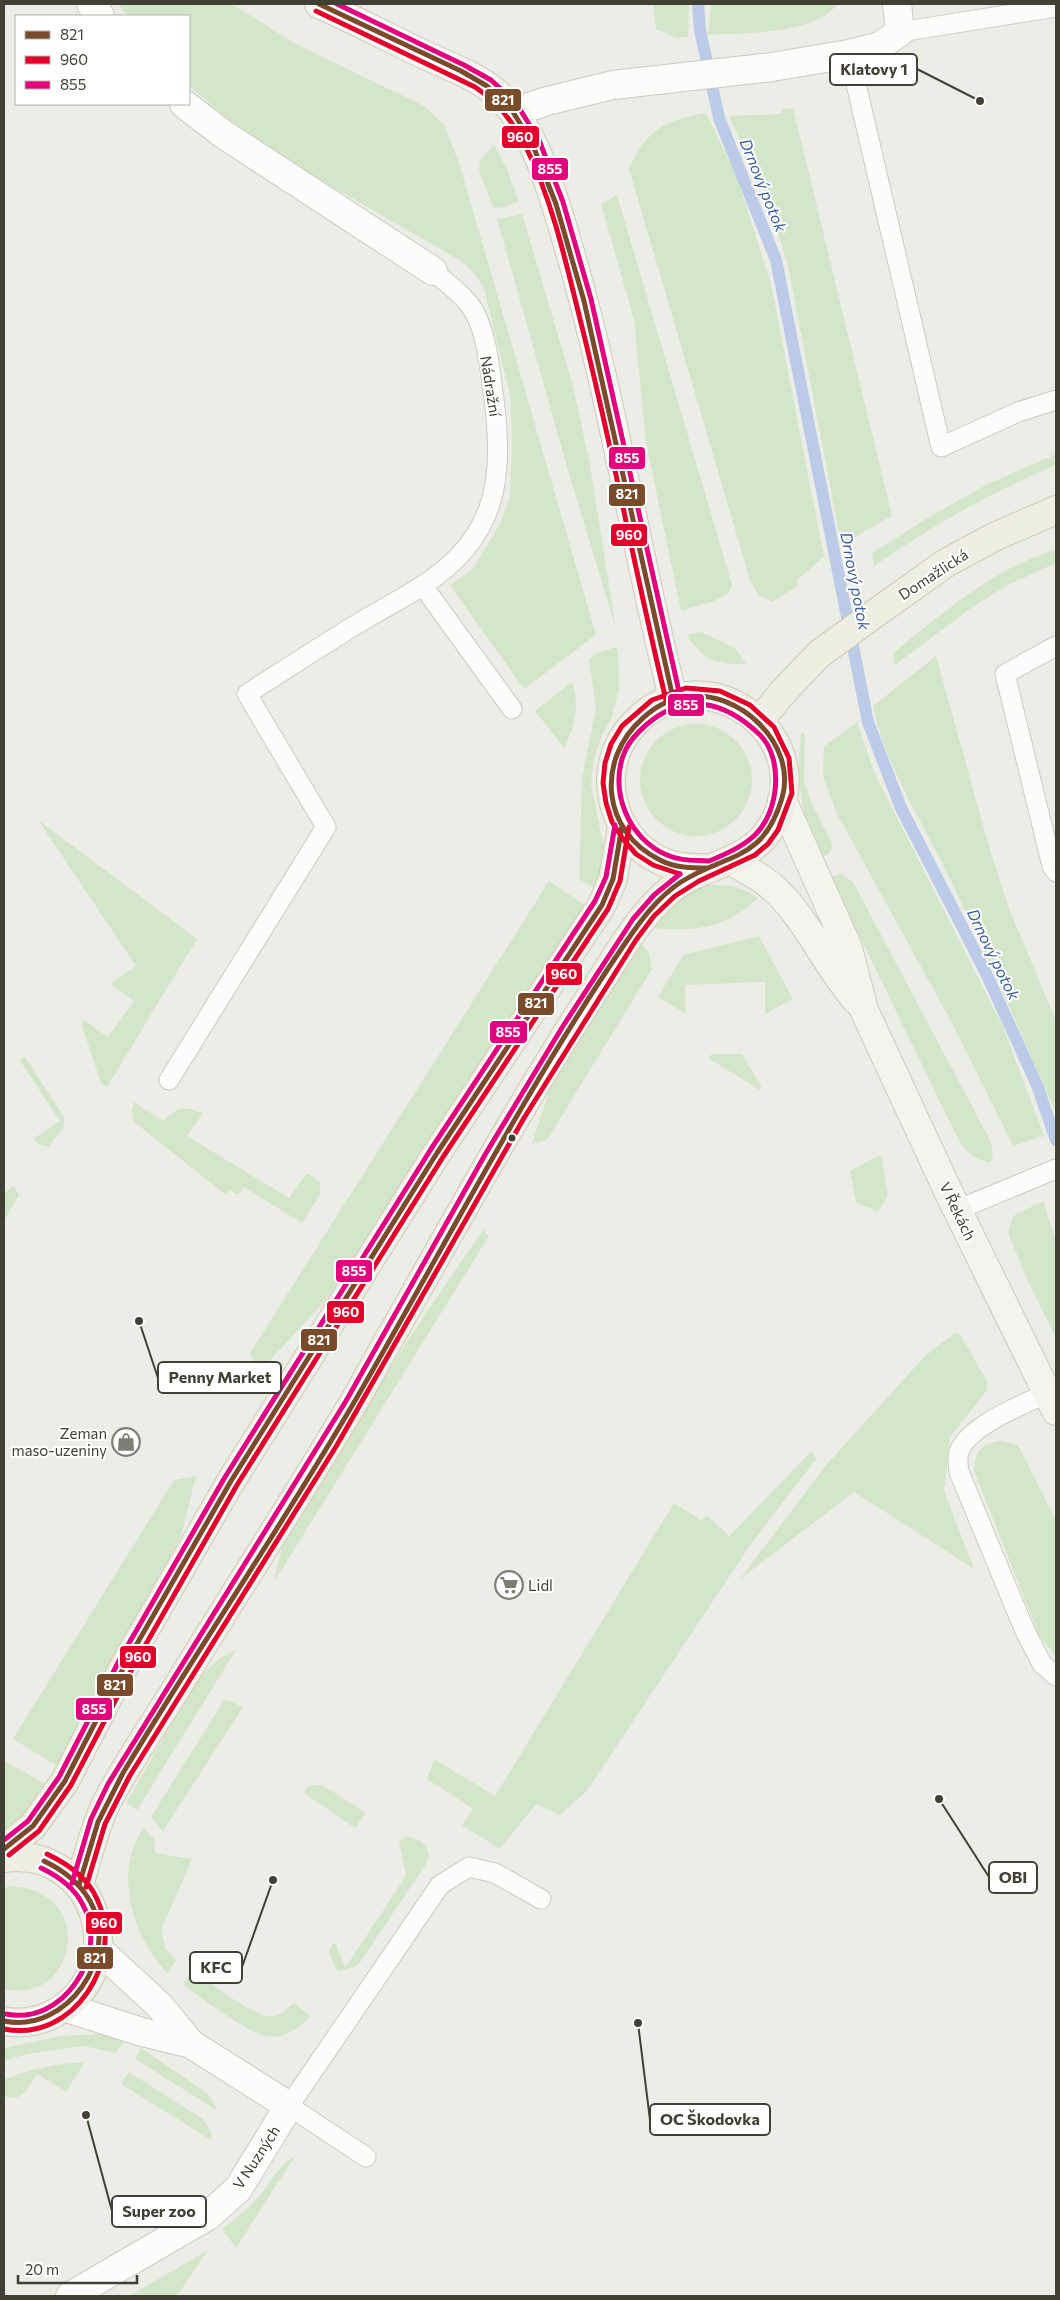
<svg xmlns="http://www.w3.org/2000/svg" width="1060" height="2300" font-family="Commissioner,sans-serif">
  <rect width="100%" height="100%" fill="#edede7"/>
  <!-- green -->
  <path fill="#d4e6c9" d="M122,4H232L296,44L424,106L444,124L460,166L596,635L524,689L450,585L472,570L501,522L510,496L512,443L510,395L484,288L473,272L461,261L258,144L189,86V16H127L120,6Z
    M653,4H689L688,37L676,38L656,29Z
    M711,4H838C811,36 747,32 708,35Z
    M793,108L892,516L865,531L842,548L788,266L767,196L729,116L780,114L783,109Z
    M706,113L737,177L771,284L824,557L797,580L798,586L772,602L758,595L750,580L629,169C646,130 665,120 706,113Z
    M494,145L506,167L519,202L500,208L493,207L479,171L480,160Z
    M617,195L732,585L729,593L714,601L681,611L646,442L634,320L601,204Z
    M522,214L573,386L590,465L616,629L570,477L497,219Z
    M1056,454V465C991,492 932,526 874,566L872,553L929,517L988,484Z
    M1056,550V563L1008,585L971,608L895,665L893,653C942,614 994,567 1056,550Z
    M701,632L735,648L746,664C717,665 702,660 687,635Z
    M615,647L618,650L619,689L611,719L602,735L594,759L591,785L604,849L602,868L595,888L579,879L582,778L596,708L589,660L593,655Z
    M936,656L988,843L1009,909L1056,1020V1114C1021,1031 984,950 945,869C921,820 883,760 873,706Z
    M572,682C580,706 575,726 564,748L535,711Z
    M857,722L874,772L1003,1027L1044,1136L1013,1146L953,1025L837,814L823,776L824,746Z
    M640 780a56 56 0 1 1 112 0a56 56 0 1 1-112 0Z
    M802,732L805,734L804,781L812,804L832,844L831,851L827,855L822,856C800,825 795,769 802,732Z
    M38,820L197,939L107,1087L101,1083L82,1026L84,1020L108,1037L134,1001L110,984L136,966Z
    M841,874L853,882L982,1125C989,1138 997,1149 990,1163C973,1158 965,1152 957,1137L831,877Z
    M549,881L586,906L326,1300L259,1372L250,1353Z
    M707,885C729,885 740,885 758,898C728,928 694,932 654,928C671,904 680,897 707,885Z
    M759,936L793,999L765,1014V982L685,985L686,1014L658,997L683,955Z
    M641,943L649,953L652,969L547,1140L532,1144L556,1068Z
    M712,1054H742L761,1086L760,1090L708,1058Z
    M25,1057L64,1117V1127L48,1147L39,1144L33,1139L60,1121L19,1059Z
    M134,1102L163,1121C178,1106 183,1106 203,1113L187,1136L289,1198L307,1173L320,1182V1194L302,1223L244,1187L238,1195L230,1190L226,1195L134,1122L132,1111Z
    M878,1156H881L888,1196L878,1212L856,1202L850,1171Z
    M14,1186L19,1195L4,1221V1193Z
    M1043,1201L1056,1241V1338L1027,1279L1008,1233L1013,1216Z
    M483,1230L489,1236L274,1582C282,1527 317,1482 346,1436C390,1366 436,1298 483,1230Z
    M955,1333L960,1334L987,1381V1390L950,1437L944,1491L974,1569L854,1492L739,1580L827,1464L925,1356Z
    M1002,1441L1018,1445L1056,1520V1657L1039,1635L974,1471C975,1451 982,1443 1002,1441Z
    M812,1451L816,1459L751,1544L586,1792L560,1815L536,1804L500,1849L462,1825L473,1809L427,1779L434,1759L495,1796L674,1503L701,1520L707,1515L729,1536Z
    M196,1476L181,1536L57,1766L13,1739L174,1480Z
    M236,1650L137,1810L126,1803L197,1679L217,1660Z
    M225,1699L243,1707L163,1831L151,1817Z
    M4,1761L46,1784L29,1810L4,1830Z
    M314,1785L324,1786L366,1813L355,1828L304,1793L307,1787Z
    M144,1828L154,1839L155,1853L192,1859L161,1930L165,1948L176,1960L167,1973C133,1937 112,1872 144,1828Z
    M405,1837C419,1837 426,1843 429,1856L426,1864L359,1964L351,1968L339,1971L335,1968L329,1952L333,1943L336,1944L345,1968L406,1876L399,1842Z
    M11,1886C99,1891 76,2006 4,1989V1888Z
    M192,1970C209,1981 255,2019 274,2016C282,2014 289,2008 294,2003L310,2016C300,2028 283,2040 266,2036C242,2030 204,1999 183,1985Z
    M103,2034L126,2041L115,2053L84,2046L27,2054L4,2061V2048L61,2036Z
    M141,2048L208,2094L218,2111L135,2059Z
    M85,2062L66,2092L37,2074C28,2087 23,2103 4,2096V2080C31,2068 56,2064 85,2062Z
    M129,2072L204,2120L211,2132V2140L121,2084Z
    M295,2156L236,2248L222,2229C236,2218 250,2208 261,2194C272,2179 278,2166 295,2156Z
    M207,2251L177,2296H129Z"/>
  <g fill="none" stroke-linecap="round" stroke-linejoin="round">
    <!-- stream -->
    <path stroke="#bbcbe8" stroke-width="12" d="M698,4L700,30L719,118L776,260L868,722L901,808L985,971L1037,1085L1056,1140"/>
    <defs>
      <path id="lane" d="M900,32L1056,7
        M849,54L941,447L1018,412L1056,400
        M423,586L512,709
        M1056,646L1005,674L1052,866L1056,872
        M169,1080L326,827L247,694C288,668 328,641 369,617C386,607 405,597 422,586C497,538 504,480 494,399C490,371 487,326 469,304C459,291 445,282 433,271
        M957,1210L1056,1169
        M1047,1393C1023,1405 963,1427 958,1456C958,1461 958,1467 959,1472L1025,1631L1042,1664L1056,1676
        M366,2157L289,2106L440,1885L469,1867L495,1873L541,1899"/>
      <path id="street" d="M91,4L100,16
        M184,104L223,134L433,271
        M515,112L547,101L613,85L772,67L849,54L880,46L900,32L897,4
        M98,1949L159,2005L191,2044
        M64,2007L142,2032L191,2044L289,2106L238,2189L208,2216L70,2296"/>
      <path id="secondary" d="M319,4C355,20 389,38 425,55C448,66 475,75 495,92C537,129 552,193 568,245C612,394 635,547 673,698
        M782,800L848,948L864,1010L948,1191L1056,1411
        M732,861C744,869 760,876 771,886C806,916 826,966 857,1001"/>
      <path id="primary" d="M759,721L784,691L819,654L880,610L946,563L994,537L1056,510
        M4,1849L33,1826L65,1781L127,1661L231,1481L437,1153L602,905L613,879L622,826
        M4,1858C95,1845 135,1967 55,2013C41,2021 20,2025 4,2021
        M79,1885C88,1858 94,1827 107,1802C127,1763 153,1726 176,1689C234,1594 295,1501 352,1405C367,1380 380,1354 395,1329C460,1214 524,1098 596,988C618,954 639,916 670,890C702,863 749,865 772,826C826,735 697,643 628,731C596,772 611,835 657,859C673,868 691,868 708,868"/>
    </defs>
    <!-- lane casing -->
    <use href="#lane" stroke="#cbcbc5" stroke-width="21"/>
    <!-- street casing -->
    <use href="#street" stroke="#cbcbc5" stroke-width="30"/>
    <!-- secondary casing -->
    <use href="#secondary" stroke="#cbcbbf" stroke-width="30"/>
    <!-- primary casing -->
    <use href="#primary" stroke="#ceccb6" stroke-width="30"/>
    <!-- lane -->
    <use href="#lane" stroke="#fcfcfb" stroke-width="19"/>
    <!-- street -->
    <use href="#street" stroke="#fcfcfb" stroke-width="28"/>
    <!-- secondary -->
    <use href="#secondary" stroke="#f4f4ed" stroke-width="28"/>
    <!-- primary -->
    <use href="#primary" stroke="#efeee3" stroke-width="28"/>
    <defs>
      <path id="bus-1" d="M319,4L461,71L487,86L510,107L532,143L556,204L584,301L673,698
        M4,1849L33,1826L65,1781L127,1661L231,1481L437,1153L602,905L613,879L622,826
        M79,1885L98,1822L123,1773C199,1647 282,1526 356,1399C445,1246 526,1088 626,942C641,920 658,897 681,882C729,852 763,862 782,798C798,744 738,688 685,697C669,699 655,707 643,718C595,760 602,832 660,860C675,868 692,868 708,868
        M4,2021C67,2034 121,1956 90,1901C79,1882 63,1870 44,1861"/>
      <path id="bus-2" d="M316,11L475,87C498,102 514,123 526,147C553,202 567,267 582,327C613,451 636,576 666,700
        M9,1855L39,1831L71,1785L134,1665L237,1485L443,1157L608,909L620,881L629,827
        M86,1887L105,1824L129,1777L337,1445L524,1118L636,940L654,916L675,896L699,881L755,855L768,844L778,830L792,793L789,758L774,727L750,705L720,691L686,688L652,700L622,726L611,744L605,763L603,783L606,803L612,822L623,839L636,854L653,865L680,874
        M4,2029C74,2043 126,1960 97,1899C88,1878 68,1864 47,1854"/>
      <path id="bus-3" d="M337,4L464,65L491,80L516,103L539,140L563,202L591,299L680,696
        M708,861C694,860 680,861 667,855C628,839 608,789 625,751C630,740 638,732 646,725C685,691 725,701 760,735C784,759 779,812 755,835C742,847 726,854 709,861
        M4,1840L28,1821L59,1777L121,1657L225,1477L431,1149L595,901L606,877L615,825
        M72,1883L91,1819L108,1784L346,1401L486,1153L563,1026L633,919L654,895L680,874
        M6,2014C63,2026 110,1954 83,1905C74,1887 58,1876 41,1868"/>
    </defs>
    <!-- bus-1 casing -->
    <use href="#bus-1" stroke="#fff" stroke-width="9"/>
    <!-- bus-2 casing -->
    <use href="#bus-2" stroke="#fff" stroke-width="9"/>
    <!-- bus-3 casing -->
    <use href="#bus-3" stroke="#fff" stroke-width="9"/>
    <!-- bus-1 -->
    <use href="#bus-1" stroke="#7a4b2a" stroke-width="5"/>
    <!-- bus-2 -->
    <use href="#bus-2" stroke="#e4002b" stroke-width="5"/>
    <!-- bus-3 -->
    <use href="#bus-3" stroke="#e5007d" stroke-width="5"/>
  </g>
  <!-- icons -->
  <defs>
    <symbol id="shop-ring" viewBox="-11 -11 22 22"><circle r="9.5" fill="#fff" stroke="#7e7d73" stroke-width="1.5"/><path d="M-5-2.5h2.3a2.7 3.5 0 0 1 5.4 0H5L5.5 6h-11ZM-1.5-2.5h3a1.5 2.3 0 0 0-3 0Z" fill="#7e7d73"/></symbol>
    <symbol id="supermarket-ring" viewBox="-11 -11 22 22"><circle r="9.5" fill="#fff" stroke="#7e7d73" stroke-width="1.5"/><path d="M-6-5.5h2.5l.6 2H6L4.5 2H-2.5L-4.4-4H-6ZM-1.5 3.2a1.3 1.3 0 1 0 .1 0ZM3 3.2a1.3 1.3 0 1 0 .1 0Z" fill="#7e7d73"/></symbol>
  </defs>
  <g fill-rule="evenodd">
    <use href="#shop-ring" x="110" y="1426" width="32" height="32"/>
    <use href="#supermarket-ring" x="493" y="1569" width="32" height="32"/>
  </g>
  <!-- markers -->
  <circle fill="#424035" stroke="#fff" stroke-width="2" cx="512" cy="1138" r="4.5"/>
  <g text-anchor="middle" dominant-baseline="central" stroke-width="4" stroke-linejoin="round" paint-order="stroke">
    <!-- street labels -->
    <g font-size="15" fill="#424035" stroke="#fff">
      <text transform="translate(491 386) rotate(81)">Nádražní</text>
      <text transform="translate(933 574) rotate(-33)">Domažlická</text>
      <text transform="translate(958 1211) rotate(64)">V Řekách</text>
      <text transform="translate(256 2157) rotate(-57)">V Nuzných</text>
    </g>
    <!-- poi labels -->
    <g font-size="15" fill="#424035" stroke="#fff" text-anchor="end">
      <text x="107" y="1433">Zeman<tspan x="107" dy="17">maso-uzeniny</tspan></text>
      <text x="528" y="1585" text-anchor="start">Lidl</text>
    </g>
    <!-- water labels -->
    <g font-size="16" font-style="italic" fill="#3a5da1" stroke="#fff">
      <text transform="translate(764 185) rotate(68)">Drnový potok</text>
      <text transform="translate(856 581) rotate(79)">Drnový potok</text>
      <text transform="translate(994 954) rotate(64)">Drnový potok</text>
    </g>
  </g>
  <!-- callouts -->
  <path fill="none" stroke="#424035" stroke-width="2" d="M980 101L917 69M139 1321L158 1378M939 1799L989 1877M273 1880L242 1967M638 2023L650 2120M86 2115L112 2211"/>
  <g fill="#424035" stroke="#fff" stroke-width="2">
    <circle cx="980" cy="101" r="5"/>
    <circle cx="139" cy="1321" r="5"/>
    <circle cx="939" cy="1799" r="5"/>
    <circle cx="273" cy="1880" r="5"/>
    <circle cx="638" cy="2023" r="5"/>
    <circle cx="86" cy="2115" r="5"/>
  </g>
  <g fill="#fff" stroke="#424035" stroke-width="2">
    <rect x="830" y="54" width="87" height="31" rx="5"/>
    <rect x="158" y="1362" width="123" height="31" rx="5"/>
    <rect x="989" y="1862" width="48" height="31" rx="5"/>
    <rect x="190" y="1952" width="52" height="31" rx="5"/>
    <rect x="650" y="2104" width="120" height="31" rx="5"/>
    <rect x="112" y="2196" width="94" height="31" rx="5"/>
  </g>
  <g font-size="16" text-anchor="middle" font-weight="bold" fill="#424035">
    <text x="874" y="75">Klatovy 1</text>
    <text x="220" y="1383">Penny Market</text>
    <text x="1013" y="1883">OBI</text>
    <text x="216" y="1973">KFC</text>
    <text x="710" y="2125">OC Škodovka</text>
    <text x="159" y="2217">Super zoo</text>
  </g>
  <g stroke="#fff" stroke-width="2">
    <rect x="484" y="88" width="38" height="24" rx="5" fill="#7a4b2a"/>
    <rect x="501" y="125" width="39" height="24" rx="5" fill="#e4002b"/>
    <rect x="531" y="157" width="38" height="24" rx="5" fill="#e5007d"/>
    <rect x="608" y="446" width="38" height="24" rx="5" fill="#e5007d"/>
    <rect x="608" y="483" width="38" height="24" rx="5" fill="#7a4b2a"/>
    <rect x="610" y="523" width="38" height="24" rx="5" fill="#e4002b"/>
    <rect x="667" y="693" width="38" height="24" rx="5" fill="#e5007d"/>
    <rect x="545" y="962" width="38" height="24" rx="5" fill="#e4002b"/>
    <rect x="517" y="992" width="38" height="24" rx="5" fill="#7a4b2a"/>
    <rect x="489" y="1020" width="39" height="24" rx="5" fill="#e5007d"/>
    <rect x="335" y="1259" width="38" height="24" rx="5" fill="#e5007d"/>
    <rect x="326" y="1300" width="39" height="24" rx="5" fill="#e4002b"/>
    <rect x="300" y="1328" width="38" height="24" rx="5" fill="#7a4b2a"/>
    <rect x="119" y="1645" width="38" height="24" rx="5" fill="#e4002b"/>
    <rect x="96" y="1673" width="38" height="24" rx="5" fill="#7a4b2a"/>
    <rect x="75" y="1697" width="38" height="24" rx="5" fill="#e5007d"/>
    <rect x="85" y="1911" width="38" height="24" rx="5" fill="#e4002b"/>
    <rect x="76" y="1946" width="38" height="24" rx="5" fill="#7a4b2a"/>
  </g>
  <g font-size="14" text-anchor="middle" font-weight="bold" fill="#fff">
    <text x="503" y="105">821</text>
    <text x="520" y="142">960</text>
    <text x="550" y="174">855</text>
    <text x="627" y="463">855</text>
    <text x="627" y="499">821</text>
    <text x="629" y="540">960</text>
    <text x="686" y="710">855</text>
    <text x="564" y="979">960</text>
    <text x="536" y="1008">821</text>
    <text x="508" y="1037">855</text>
    <text x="354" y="1276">855</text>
    <text x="346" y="1317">960</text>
    <text x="319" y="1345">821</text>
    <text x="138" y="1662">960</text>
    <text x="115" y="1690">821</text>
    <text x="94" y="1714">855</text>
    <text x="104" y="1928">960</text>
    <text x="95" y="1963">821</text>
  </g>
  <!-- border -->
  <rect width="1060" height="2300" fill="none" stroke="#424035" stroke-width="10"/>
  <!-- legend -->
  <rect x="15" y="15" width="175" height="90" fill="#ffffff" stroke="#b3b3ae"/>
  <rect x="25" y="31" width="25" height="8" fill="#7a4b2a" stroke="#b3b3ae"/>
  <text x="60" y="40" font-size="15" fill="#424035">821</text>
  <rect x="25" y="56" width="25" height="8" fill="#e4002b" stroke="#b3b3ae"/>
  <text x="60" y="65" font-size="15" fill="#424035">960</text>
  <rect x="25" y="81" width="25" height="8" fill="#e5007d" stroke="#b3b3ae"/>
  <text x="60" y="90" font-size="15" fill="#424035">855</text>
  <!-- scale -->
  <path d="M18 2275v8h119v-8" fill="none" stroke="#424035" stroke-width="2.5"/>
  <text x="25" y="2275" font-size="15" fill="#424035" stroke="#ffffff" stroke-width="4" paint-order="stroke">20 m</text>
</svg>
